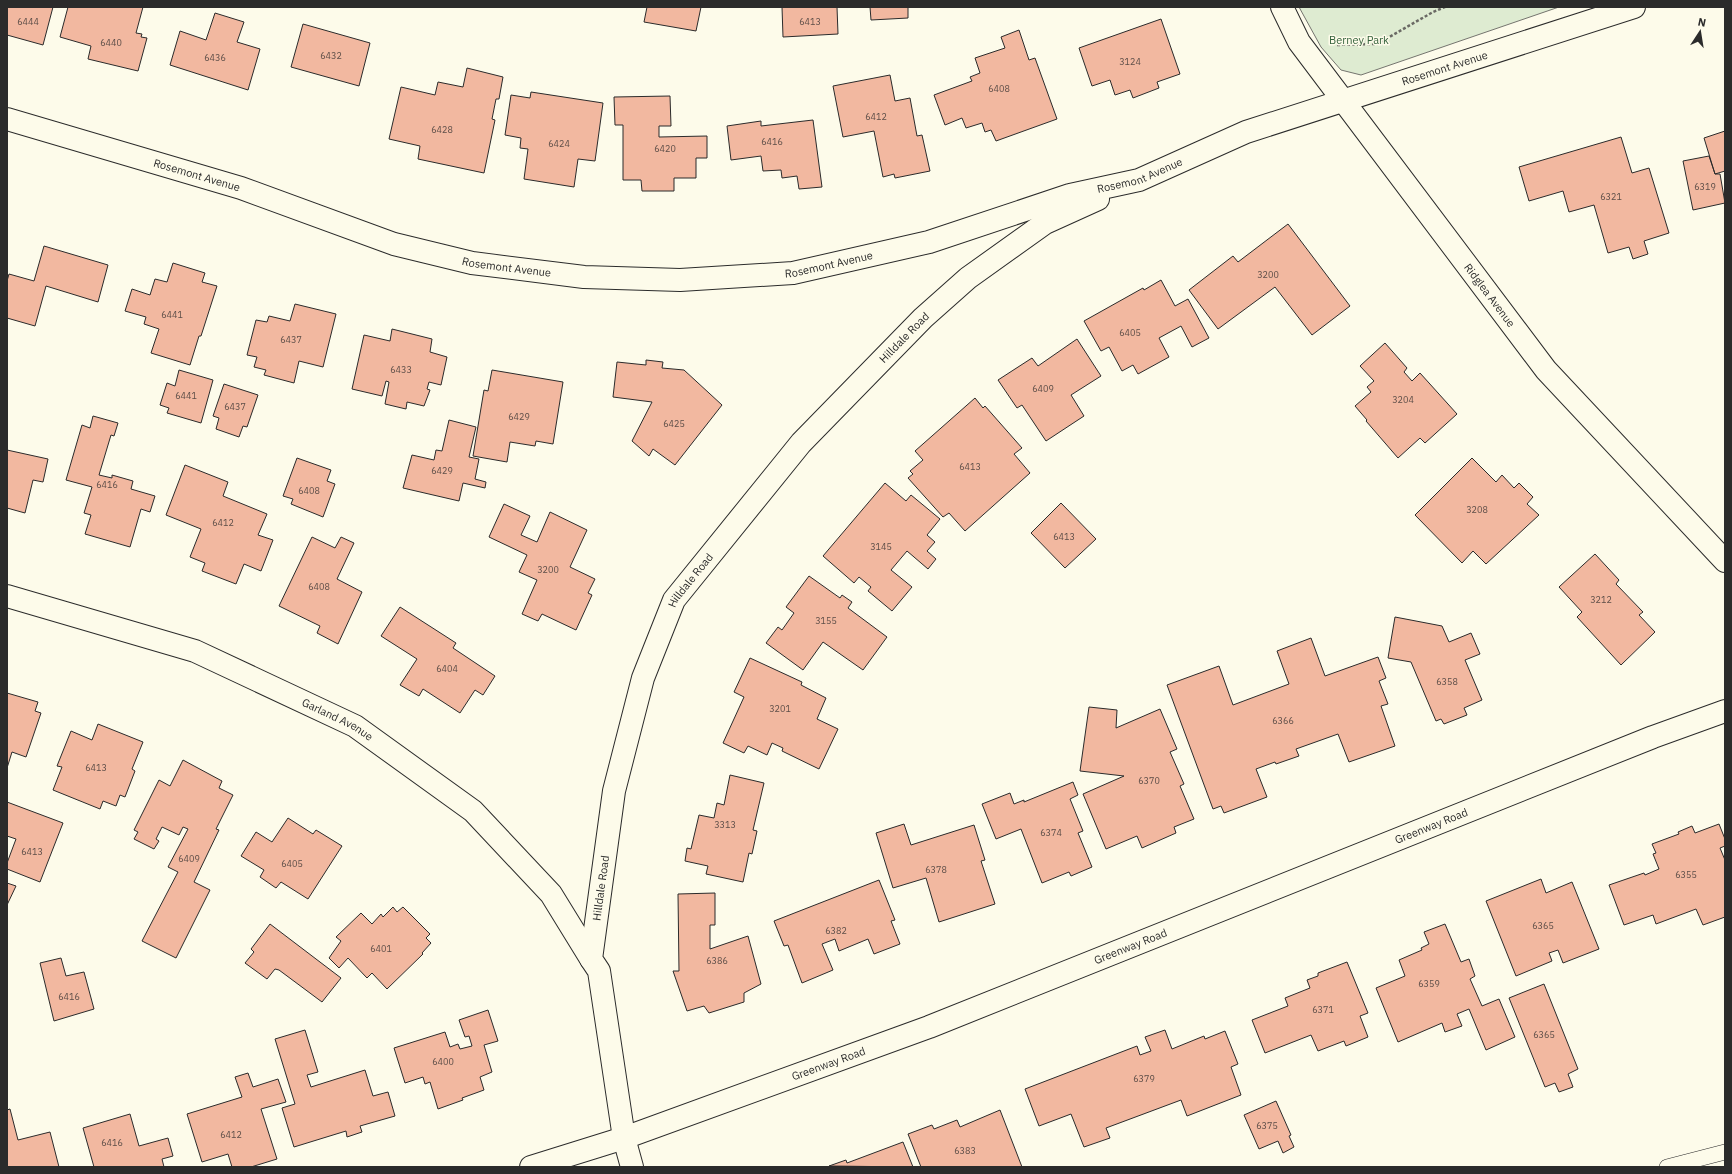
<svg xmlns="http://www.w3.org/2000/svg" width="1732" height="1174" font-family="'IBM Plex Sans',sans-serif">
  <rect width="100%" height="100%" fill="#fdfbea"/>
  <!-- green -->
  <path fill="#deebd1" stroke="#74746e" d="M1299,7H1559L1361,75L1341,70L1321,47Z"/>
  <!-- building -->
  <path fill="#f2b8a0" stroke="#2b2b2b" d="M7,7H53L43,45L7,35Z
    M68,7H143L136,33L142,34L141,37L147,38L138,71L88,59L91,46L60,37Z
    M647,7H701L696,31L644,22Z
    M782,7H837L838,34L783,37Z
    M870,7H908V18L871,20Z
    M215,13L244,22L237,42L260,49L248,90L170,65L180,31L206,40Z
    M1161,19L1180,74L1157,82L1159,88L1133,98L1130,90L1115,95L1110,80L1092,86L1079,48Z
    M303,24L370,43L359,86L291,67Z
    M1019,30L1029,60L1035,58L1057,119L996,141L991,130L985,132L982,123L966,128L962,118L945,125L934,95L972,81L970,77L980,73L975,58L1005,48L1001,37Z
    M467,68L503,77L499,99H496L492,119L495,120L484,173L418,159L420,146L389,139L401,87L435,95L438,82L463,87Z
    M890,75L895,101L910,98L917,136L922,135L930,171L895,178L894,174L883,177L874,131L843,137L833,86Z
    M531,92L603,103L595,161L578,159L574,187L524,179L528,149L520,148L521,138L505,135L511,95L530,98Z
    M670,96L671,126H659V137L707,136V158H696V178H674V191H642L641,180H623V125H615L614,97Z
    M813,120L822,187L799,189L797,176L782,178L781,170L763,171L761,156L731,160L727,126L761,121V126Z
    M1725,131V171L1715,174L1704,138Z
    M1621,137L1632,173L1649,168L1669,233L1644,241L1648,254L1633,259L1629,247L1608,253L1594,205L1569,212L1563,191L1529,201L1519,167Z
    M1709,156L1715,174H1720L1725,203L1693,210L1683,161Z
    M1288,224L1350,306L1312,335L1275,287L1218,329L1189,290L1233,256L1238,262Z
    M44,246L108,265L98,302L46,286L35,326L7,318V281L9,274L34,281Z
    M173,263L205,273L202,282L217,286L201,336H199L190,365L151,353L159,329L144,324L146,317L125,311L132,289L150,295L155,279L167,282Z
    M1161,280L1175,306L1188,299L1209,338L1192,347L1181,326L1159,338L1169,357L1138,374L1133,365L1122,371L1109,347L1101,351L1084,321L1143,288L1144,290Z
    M295,304L336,314L323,367L299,361L294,383L264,375L266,370L254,367L257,357L247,355L256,320L267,322L269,316L290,321Z
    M392,329L432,339L430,352L447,357L441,385L429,382L427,389L430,390L424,406L407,402L406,409L385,404L389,382L386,381L382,396L352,389L364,335L390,341Z
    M1077,339L1101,376L1071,395L1084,416L1046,441L1022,405L1017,408L998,380L1032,358L1038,366Z
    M1385,343L1407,368L1404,372L1412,381L1420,373L1457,414L1425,443L1420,438L1398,458L1366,421L1367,420L1355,406L1371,392L1367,387L1374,381L1360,366Z
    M646,360L663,362L662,368L684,370L722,405L675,465L653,449L649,456L632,441L652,402L613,397L617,362L646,365Z
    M179,370L213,380L201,423L167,413L169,408L160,405L167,383L175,386Z
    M492,370L563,382L553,444L536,441L535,446L510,442L507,462L473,456L484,390L488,391Z
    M224,384L258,395L247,427L243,426L239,437L216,429L219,418L213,416Z
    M975,398L983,408L985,406L1022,448L1014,454L1030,473L965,531L949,513L943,517L908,478L913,474L910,471L923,460L915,451Z
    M93,416L118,423L114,436L111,435L99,475L112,478V475L133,481L131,489L155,496L150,512L141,509L130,547L85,534L91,515L84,513L92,487L66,480L82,425L90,428Z
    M449,420L476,427L469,457L479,459L475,479L486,482L485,488L463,483L459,501L403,488L412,455L434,460L436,450L442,451Z
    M7,450L48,459L43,482L33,480L25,513L7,508Z
    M297,458L331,470L327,481L335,484L323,517L291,504L293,499L283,496Z
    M1472,458L1496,482L1502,475L1514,488L1519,483L1533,497L1527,504L1539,515L1486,564L1473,551L1462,563L1415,515Z
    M185,465L228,482L223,496L267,514L258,535L273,540L261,571L244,564L236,584L202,571L205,563L190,557L201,529L166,515Z
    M885,483L906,501L911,495L940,519L927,535L935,542L927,551L936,559L928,569L907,551L891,570L912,587L892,611L868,591L871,587L859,577L854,583L823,556Z
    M1061,503L1096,539L1065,568L1031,533Z
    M504,504L530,516L521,535L537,542L550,512L587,530L570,567L595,579L588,593L592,595L576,630L542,614L538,621L522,614L537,580L519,572L527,555L489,537Z
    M312,537L335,548L341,537L354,543L337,579L362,592L338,644L317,633L320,626L279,606Z
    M1595,554L1619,580L1616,584L1643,612L1639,615L1655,632L1621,665L1577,617L1582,612L1559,587Z
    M809,576L840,598L842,595L852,602L848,608L887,637L863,670L823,642L803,670L766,643L778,627L782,630L794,613L786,607Z
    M400,607L456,643L453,648L495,676L483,695L475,690L460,713L423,689L419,696L400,685L417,659L381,636Z
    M1395,617L1442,626L1449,642L1471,633L1480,654L1465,660L1482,700L1464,708L1467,715L1444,724L1441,719L1436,721L1411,662L1388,658Z
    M1311,638L1325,676L1378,657L1386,678L1379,681L1388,704L1381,706L1395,746L1349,762L1338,734L1296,749L1299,756L1276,764L1275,762L1256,769L1267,797L1224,813L1221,806L1213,809L1167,685L1219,666L1233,705L1289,684L1277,651Z
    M750,658L802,682L801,685L826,698L817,719L838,729L819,769L782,751L783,748L772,743L767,755L748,746L744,753L723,743L744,697L734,692Z
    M7,693L38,702L35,711L41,713L26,757L12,752L7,768Z
    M1089,707L1117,710L1116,728L1160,709L1177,749L1170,752L1184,784L1180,786L1194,819L1174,827L1176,833L1142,848L1137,836L1106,849L1083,794L1124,776L1080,771Z
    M98,724L143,742L132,769L135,771L125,797L120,795L116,806L103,801L100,809L53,790L62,767L57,766L71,731L92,740Z
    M183,760L222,781L219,788L233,795L216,829L219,830L194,882L210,890L176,958L142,941L178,872L168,867L188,829L183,827L179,835L162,827L156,839L159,841L154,849L134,839L138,832L134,830L159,780L170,786Z
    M730,775L764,783L753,830L757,831L752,854L749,853L743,882L706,874L708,866L685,861L687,848L691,849L699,815L714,818L717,803L724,805Z
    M1073,782L1078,795L1070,799L1083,831L1078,833L1092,867L1071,876L1069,872L1042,883L1021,829L996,839L982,804L1010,793L1014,804L1024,800V802Z
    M7,802L63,823L40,882L7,869V863L16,839L7,836Z
    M288,818L313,834L316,830L342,846L308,899L281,882L276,888L260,877L264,870L241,856L256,832L272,842Z
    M904,824L911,845L974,825L985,860L981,861L995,904L939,922L926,878L893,888L876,833Z
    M1719,824L1725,839V846L1720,848L1725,860V917L1703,925L1696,909L1656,924L1653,915L1624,925L1609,885L1644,873L1645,875L1659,869L1653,854L1656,853L1652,844L1679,834L1678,832L1692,826L1695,833Z
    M1541,879L1546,893L1572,882L1599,949L1563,963L1558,950L1549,953L1552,961L1516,976L1486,901Z
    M879,880L895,920L891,921L900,944L874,954L868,939L839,951L835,939L822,944L833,970L802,983L788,945L784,946L774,921Z
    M7,883L16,886L7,905Z
    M715,893V925H710V949L748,936L761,984L744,993V1002L709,1013L704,1006L687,1011L673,971H679L678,894Z
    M393,907L397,912L403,907L430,934L426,938L431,943L422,953L423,954L387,989L372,973L367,978L348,958L339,968L329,958L341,941L336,937L361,913L372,924L381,914L383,917Z
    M270,924L341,978L322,1002L279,970L275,969L267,979L245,963L254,952L251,949Z
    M1445,924L1461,962L1469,959L1475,976L1470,979L1482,1006L1499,999L1515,1037L1486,1050L1469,1009L1457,1014L1462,1026L1445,1032L1442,1023L1398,1042L1376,988L1405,976L1399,960L1422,950L1421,948L1429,944L1424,932Z
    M61,958L66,976L84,972L94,1009L54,1021L40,963Z
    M1347,962L1368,1013L1360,1016L1368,1037L1346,1046L1344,1041L1318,1051L1311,1035L1265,1053L1252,1020L1288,1006L1285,998L1310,988L1307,980L1318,976V973Z
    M1544,984L1578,1069L1568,1074L1573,1087L1559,1092L1555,1083L1545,1087L1509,998Z
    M488,1010L498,1041L484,1045L492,1072L480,1077L484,1090L462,1098L463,1100L438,1109L430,1082L425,1084L423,1077L405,1083L394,1048L445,1032L450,1047L458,1044L460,1049L472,1046L469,1036L465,1037L459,1020Z
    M305,1030L318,1072L307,1075L311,1087L365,1070L373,1096L388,1092L395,1116L360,1126L362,1132L347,1137L346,1131L294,1147L282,1108L295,1104L275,1039Z
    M1165,1030L1172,1049L1204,1036L1205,1039L1225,1031L1238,1064L1231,1067L1241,1095L1187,1116L1181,1100L1106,1128L1110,1138L1084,1147L1071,1114L1039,1126L1025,1089L1137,1046L1140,1055L1151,1051L1145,1037Z
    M248,1073L253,1087L278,1079L286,1102L261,1109L277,1159L251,1167H232L228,1154L202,1162L187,1114L242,1097L235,1077Z
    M1276,1101L1291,1135L1289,1136L1294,1147L1283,1153L1278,1141L1259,1149L1244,1115Z
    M10,1109L18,1140L50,1132L59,1167H7V1110Z
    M1000,1110L1022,1167H921L908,1134L932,1125L934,1129L957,1120L960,1127Z
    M130,1114L139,1146L168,1138L173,1156L162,1159L164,1167H94L83,1128Z
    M903,1142L913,1167L829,1166L846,1160L847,1163Z"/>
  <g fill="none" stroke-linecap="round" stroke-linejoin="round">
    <defs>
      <path id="service" d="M1667,1167L1725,1152"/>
      <g id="minor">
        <path id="s1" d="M7,119L241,188L394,244L472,263L584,277L680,280L793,273L929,242L1070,195L1139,180L1246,132L1634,7"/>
        <path id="s2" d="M7,596L195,651L355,726L473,811L551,894L591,959"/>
        <path id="s3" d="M531,1167L624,1138L929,1027L1653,737L1725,711"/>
        <path id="s4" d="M632,1167L624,1138L599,971L591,959L614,791L643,678L674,600L801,443L923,318L968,278L1045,223L1098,199"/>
      </g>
      <g id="tertiary">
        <path id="s5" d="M1282,7L1299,42L1546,370L1725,561"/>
      </g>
    </defs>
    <!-- service casing -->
    <use href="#service" stroke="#2b2b2b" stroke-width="16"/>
    <!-- minor casing -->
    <use href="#minor" stroke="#2b2b2b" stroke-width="24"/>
    <!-- tertiary casing -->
    <use href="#tertiary" stroke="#2b2b2b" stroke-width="24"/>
    <!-- path -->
    <path stroke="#6a6964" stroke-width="2.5" stroke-dasharray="3 2" stroke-linecap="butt" d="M1337,45L1377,44L1433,12L1445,7"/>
    <!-- service -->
    <use href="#service" stroke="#fdfbea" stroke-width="15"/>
    <!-- minor -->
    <use href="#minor" stroke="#fdfbea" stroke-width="22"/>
    <!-- tertiary -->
    <use href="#tertiary" stroke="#fdfbea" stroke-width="22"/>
  </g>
  <g text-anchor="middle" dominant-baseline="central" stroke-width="3" stroke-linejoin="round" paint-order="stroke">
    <!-- number labels -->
    <g font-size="9" fill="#5d4e48">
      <text x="28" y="21">6444</text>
      <text x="810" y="21">6413</text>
      <text x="111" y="42">6440</text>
      <text x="331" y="55">6432</text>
      <text x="215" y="57">6436</text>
      <text x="1130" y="61">3124</text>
      <text x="999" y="88">6408</text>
      <text x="876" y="116">6412</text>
      <text x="442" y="129">6428</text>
      <text x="772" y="141">6416</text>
      <text x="559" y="143">6424</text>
      <text x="665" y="148">6420</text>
      <text x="1705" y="186">6319</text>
      <text x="1611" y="196">6321</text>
      <text x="1268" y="274">3200</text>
      <text x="172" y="314">6441</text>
      <text x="1130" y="332">6405</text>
      <text x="291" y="339">6437</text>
      <text x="401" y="369">6433</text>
      <text x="1043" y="388">6409</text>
      <text x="186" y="395">6441</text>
      <text x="1403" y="399">3204</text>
      <text x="235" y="406">6437</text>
      <text x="519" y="416">6429</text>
      <text x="674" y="423">6425</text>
      <text x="970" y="466">6413</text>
      <text x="442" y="470">6429</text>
      <text x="107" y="484">6416</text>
      <text x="309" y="490">6408</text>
      <text x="1477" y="509">3208</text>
      <text x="223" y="522">6412</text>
      <text x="1064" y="536">6413</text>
      <text x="881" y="546">3145</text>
      <text x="548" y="569">3200</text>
      <text x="319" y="586">6408</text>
      <text x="1601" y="599">3212</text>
      <text x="826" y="620">3155</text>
      <text x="447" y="668">6404</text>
      <text x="1447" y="681">6358</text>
      <text x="780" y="708">3201</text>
      <text x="1283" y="720">6366</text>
      <text x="96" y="767">6413</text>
      <text x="1149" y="780">6370</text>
      <text x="725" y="824">3313</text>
      <text x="1051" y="832">6374</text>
      <text x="32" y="851">6413</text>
      <text x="189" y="858">6409</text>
      <text x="292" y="863">6405</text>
      <text x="936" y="869">6378</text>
      <text x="1686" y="874">6355</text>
      <text x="1543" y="925">6365</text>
      <text x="836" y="930">6382</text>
      <text x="381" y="948">6401</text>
      <text x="717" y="960">6386</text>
      <text x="1429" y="983">6359</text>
      <text x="69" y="996">6416</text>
      <text x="1323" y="1009">6371</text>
      <text x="1544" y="1034">6365</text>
      <text x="443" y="1061">6400</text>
      <text x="1144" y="1078">6379</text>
      <text x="1267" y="1125">6375</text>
      <text x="231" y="1134">6412</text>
      <text x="112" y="1142">6416</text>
      <text x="965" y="1150">6383</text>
    </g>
    <!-- park labels -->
    <g font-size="11" fill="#34623c" stroke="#fdfbea">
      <text x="1359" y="40">Berney Park</text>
    </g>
    <!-- street labels -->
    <g font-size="11" fill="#2b2b2b" stroke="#fdfbea">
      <text stroke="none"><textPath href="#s1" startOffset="1494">Rosemont Avenue</textPath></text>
      <text stroke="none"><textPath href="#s1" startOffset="1170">Rosemont Avenue</textPath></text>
      <text stroke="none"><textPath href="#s1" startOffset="198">Rosemont Avenue</textPath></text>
      <text stroke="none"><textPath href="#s1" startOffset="846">Rosemont Avenue</textPath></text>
      <text stroke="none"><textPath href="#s1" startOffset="522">Rosemont Avenue</textPath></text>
      <text stroke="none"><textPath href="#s5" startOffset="356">Ridglea Avenue</textPath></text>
      <text stroke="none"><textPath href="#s4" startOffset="933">Hilldale Road</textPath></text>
      <text stroke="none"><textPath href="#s4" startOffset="609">Hilldale Road</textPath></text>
      <text stroke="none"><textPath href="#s2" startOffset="354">Garland Avenue</textPath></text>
      <text stroke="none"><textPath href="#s3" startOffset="963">Greenway Road</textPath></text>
      <text stroke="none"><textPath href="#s4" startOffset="285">Hilldale Road</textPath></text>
      <text stroke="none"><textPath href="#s3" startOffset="639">Greenway Road</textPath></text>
      <text stroke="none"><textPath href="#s3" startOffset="315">Greenway Road</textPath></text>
    </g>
  </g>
  <!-- border -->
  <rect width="1732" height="1174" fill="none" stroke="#2b2b2b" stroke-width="16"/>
  <!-- north arrow -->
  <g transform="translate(1700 32) rotate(12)" stroke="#fdfbea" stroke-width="3" paint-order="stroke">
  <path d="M0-3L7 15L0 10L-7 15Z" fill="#2b2b2b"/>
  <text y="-6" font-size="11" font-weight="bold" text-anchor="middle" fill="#2b2b2b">N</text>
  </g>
</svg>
